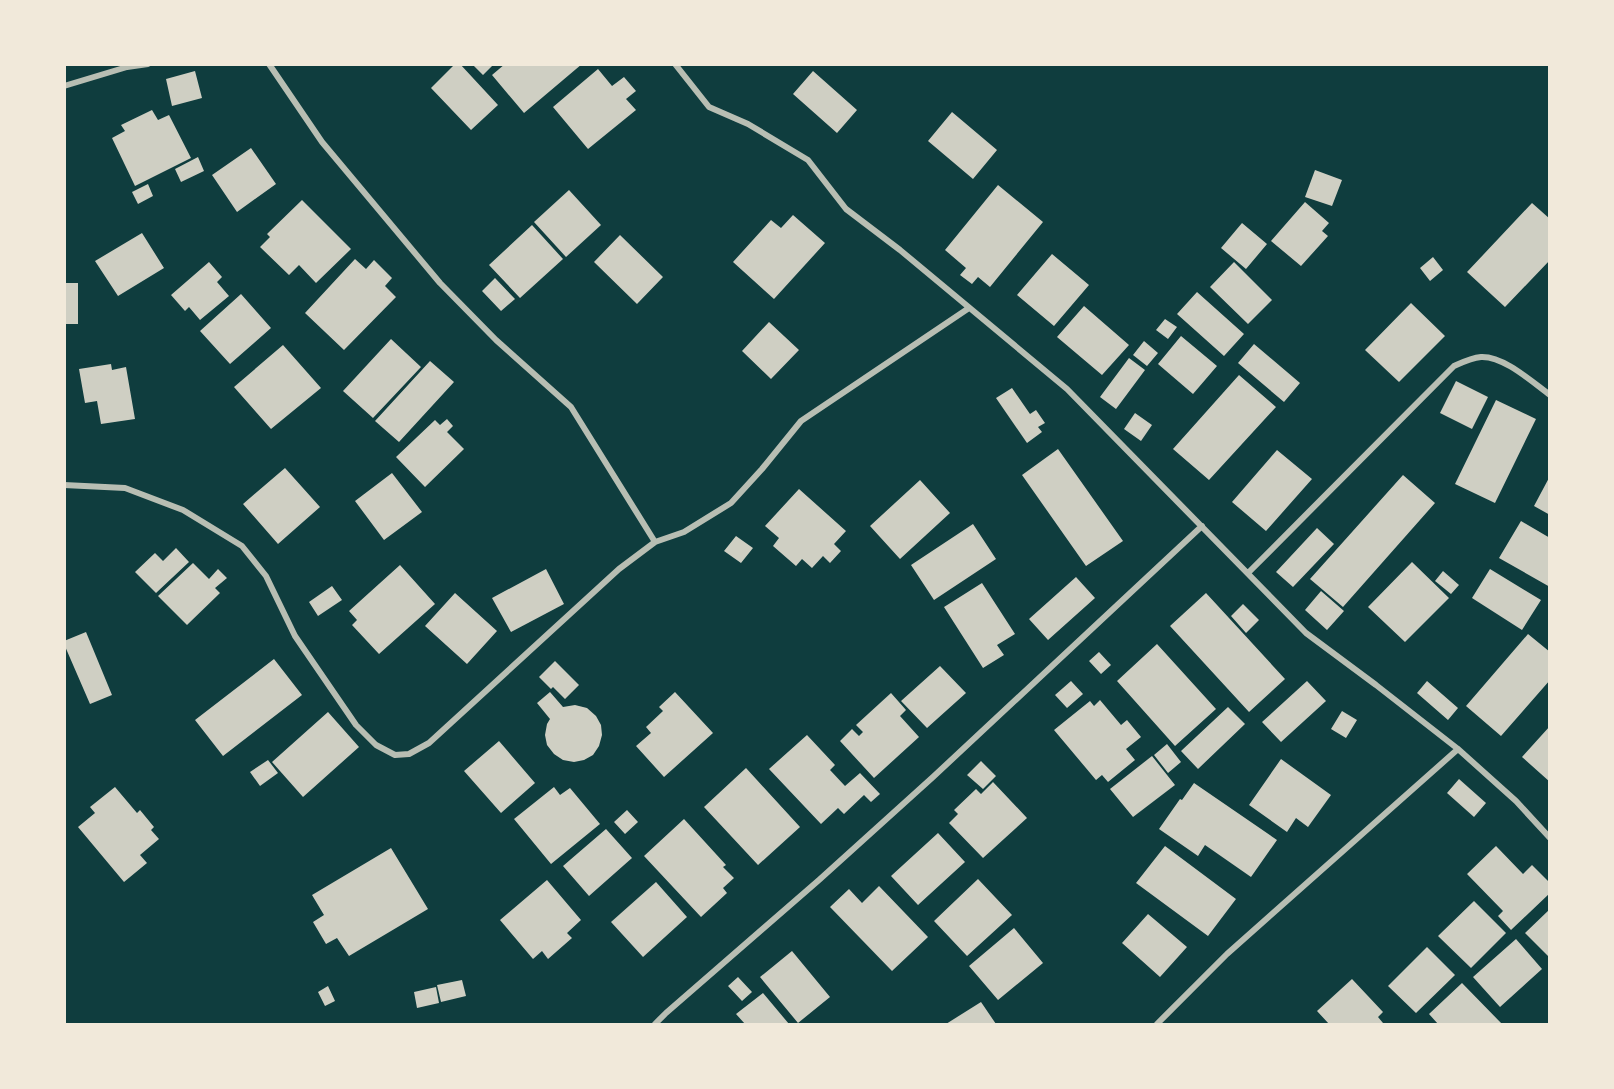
<svg xmlns="http://www.w3.org/2000/svg" width="1614" height="1089" font-family="'Alegreya Sans',sans-serif">
  <rect width="100%" height="100%" fill="#0f3d3e"/>
  <!-- building -->
  <path fill="#cfcfc3" d="M455,64H460L498,105L471,130L431,88Z
    M472,64H494L483,75Z
    M505,64H582L524,113L492,75Z
    M598,69L612,86L624,77L636,91L626,99L636,110L588,149L553,107Z
    M195,71L202,98L172,106L166,79Z
    M813,71L857,110L837,133L793,94Z
    M152,110L158,120L169,115L191,158L135,186L112,138L125,131L121,125Z
    M952,112L997,150L973,179L928,141Z
    M251,148L276,184L237,212L212,175Z
    M198,157L204,171L181,182L175,169Z
    M1315,170L1342,180L1332,206L1305,197Z
    M148,184L153,196L138,204L132,192Z
    M998,185L1043,222L990,287L978,277L972,284L960,275L966,268L945,250Z
    M569,190L601,225L566,257L534,222Z
    M302,200L351,249L316,283L299,265L289,275L260,247L270,237L267,234Z
    M1305,202L1329,223L1322,231L1328,236L1301,266L1271,241Z
    M1532,203L1550,219V260L1505,307L1467,272Z
    M793,215L825,243L774,299L733,262L771,220L781,228Z
    M1242,223L1267,244L1246,269L1221,248Z
    M532,225L563,259L520,298L489,265Z
    M142,233L164,268L118,296L95,261Z
    M620,235L663,277L637,304L594,262Z
    M1052,254L1089,285L1054,326L1017,295Z
    M1433,257L1443,270L1430,281L1420,268Z
    M355,259L366,269L374,260L392,278L385,286L396,297L344,350L305,313Z
    M209,262L222,277L217,282L229,296L200,320L189,307L185,311L171,295Z
    M1234,262L1272,300L1248,324L1210,287Z
    M495,278L515,299L501,311L482,291Z
    M64,283H78V324H64Z
    M1197,292L1244,334L1224,356L1177,314Z
    M241,294L271,328L230,364L200,331Z
    M1411,303L1445,336L1399,382L1365,350Z
    M1084,306L1129,345L1102,375L1057,337Z
    M1165,319L1177,327L1168,339L1156,330Z
    M769,322L799,350L771,379L742,351Z
    M1181,336L1217,366L1193,394L1158,364Z
    M391,339L421,367L373,418L343,391Z
    M1144,341L1158,353L1147,366L1133,355Z
    M1254,344L1300,383L1284,402L1238,363Z
    M283,345L321,388L271,429L234,387Z
    M1129,358L1145,370L1116,409L1100,397Z
    M430,361L454,382L399,442L375,421Z
    M111,364L112,370L126,367L135,419L101,424L97,401L85,403L79,369Z
    M1239,375L1276,407L1209,480L1173,449Z
    M1456,381L1488,397L1472,429L1440,413Z
    M1012,388L1030,414L1036,410L1045,423L1038,427L1042,432L1027,443L996,398Z
    M1496,400L1536,419L1495,503L1455,484Z
    M1135,413L1152,425L1141,441L1124,429Z
    M447,419L453,426L447,432L464,449L425,487L396,457L435,420L440,425Z
    M1058,449L1123,541L1086,566L1022,475Z
    M1277,450L1312,479L1266,531L1232,502Z
    M285,468L320,507L278,544L243,504Z
    M392,473L422,512L384,540L355,501Z
    M1403,475L1435,503L1343,607L1310,579Z
    M1550,476V515L1534,506Z
    M920,480L950,513L900,559L870,526Z
    M799,489L846,531L834,544L841,551L830,563L823,556L812,568L802,559L796,566L773,546L779,538L765,526Z
    M1521,521L1550,538V587L1499,558Z
    M973,524L996,559L934,600L911,565Z
    M1317,528L1334,544L1293,587L1276,572Z
    M736,536L753,548L741,563L724,551Z
    M176,548L189,562L156,593L135,572L155,553L163,561Z
    M1412,562L1449,598L1405,642L1368,607Z
    M193,563L209,579L218,569L227,578L215,588L220,593L187,625L158,596Z
    M400,565L435,604L379,654L352,625L357,620L349,611Z
    M546,569L564,604L511,632L492,598Z
    M1490,569L1541,600L1522,630L1472,598Z
    M1443,571L1459,585L1451,594L1435,581Z
    M1076,577L1095,598L1048,640L1029,619Z
    M982,583L1015,634L997,645L1004,655L983,668L944,607Z
    M332,586L342,600L318,616L309,602Z
    M1321,591L1344,611L1327,630L1305,610Z
    M455,593L497,631L467,664L425,626Z
    M1206,593L1285,679L1249,712L1170,626Z
    M1243,604L1259,620L1246,633L1231,616Z
    M86,632L112,695L90,704L64,644V641Z
    M1528,634L1550,652V680L1501,736L1466,706Z
    M1157,644L1216,709L1175,746L1117,681Z
    M1099,652L1111,665L1101,674L1089,661Z
    M274,659L302,695L223,756L195,720Z
    M555,661L579,685L565,699L553,687L551,689L539,677Z
    M940,666L966,693L927,728L901,701Z
    M1071,681L1083,694L1067,708L1055,695Z
    M1307,681L1326,701L1281,742L1262,722Z
    M1427,681L1458,708L1448,720L1417,693Z
    M550,692L563,707L575,705L587,708L596,716L601,725L602,735L599,746L593,755L584,760L574,762L563,760L554,754L547,745L545,735L547,724L550,719L537,703Z
    M675,692L713,733L664,777L636,746L651,733L646,727L663,711L659,707Z
    M891,693L906,710L900,716L919,737L874,778L840,741L852,729L859,736L863,732L856,725Z
    M1100,700L1121,725L1127,720L1141,737L1126,749L1135,760L1108,782L1102,775L1096,780L1054,730L1090,701L1094,706Z
    M1228,707L1245,724L1198,769L1181,751Z
    M1342,711L1357,720L1346,738L1331,729Z
    M328,712L359,747L303,797L272,762Z
    M1550,726V782L1522,757Z
    M807,735L835,765L830,770L845,786L860,773L880,794L871,802L864,795L844,814L838,808L821,824L769,769Z
    M499,741L535,783L501,813L464,771Z
    M1167,744L1181,762L1168,773L1154,755Z
    M1152,756L1175,785L1133,817L1110,789Z
    M1281,759L1331,795L1308,827L1296,818L1287,832L1249,805Z
    M268,760L278,773L260,786L250,772Z
    M981,761L996,776L983,789L967,775Z
    M746,768L800,827L758,865L704,807Z
    M1459,779L1486,803L1474,817L1447,793Z
    M993,782L1027,818L983,858L949,823L958,814L954,810L976,789L981,794Z
    M1194,783L1277,840L1251,877L1205,845L1198,856L1159,829L1180,799L1182,800Z
    M115,787L137,813L140,810L154,827L151,830L159,839L140,855L147,863L124,882L78,827L95,813L90,807Z
    M554,787L560,795L570,788L600,824L551,864L514,819Z
    M627,810L638,822L625,834L614,822Z
    M684,819L726,865L723,867L734,878L723,888L727,893L701,917L644,856Z
    M606,829L632,858L589,896L563,866Z
    M938,833L965,862L918,905L891,876Z
    M1165,846L1236,899L1208,936L1136,883Z
    M1496,846L1523,874L1532,865L1550,883V893L1511,930L1498,916L1503,911L1467,874Z
    M391,848L428,909L349,956L337,938L326,944L313,922L324,915L312,895Z
    M978,879L1012,915L967,956L934,921Z
    M547,880L581,920L567,933L572,938L548,959L542,951L533,959L500,920Z
    M656,882L687,917L643,957L611,922Z
    M879,886L928,937L892,971L830,907L849,889L862,903Z
    M1474,901L1506,933L1471,968L1438,936Z
    M1550,909V958L1525,933Z
    M1148,914L1187,947L1160,977L1122,943Z
    M1014,928L1043,963L998,1000L969,966Z
    M1516,939L1542,969L1500,1007L1473,977Z
    M1427,947L1455,975L1416,1013L1388,986Z
    M792,951L830,997L798,1023L760,977Z
    M738,977L752,992L742,1001L728,986Z
    M1352,979L1383,1012L1378,1017L1383,1023L1380,1024H1329L1317,1011Z
    M462,980L466,996L441,1002L437,985Z
    M1462,983L1502,1024H1438L1429,1014Z
    M328,986L335,1001L325,1006L318,992Z
    M436,987L439,1003L417,1008L414,992Z
    M763,993L789,1024H745L736,1014Z
    M981,1002L996,1024H946Z"/>
  <g fill="none" stroke-linecap="round" stroke-linejoin="round">
    <!-- minor -->
    <path stroke="#b8beb3" stroke-width="6" d="M269,64L322,142L440,283L496,340L571,407L655,542
      M675,64L709,107L748,124L808,160L846,209L900,250L1067,389L1306,633L1376,685L1458,749L1516,801L1550,838
      M64,86L127,67L148,64
      M64,485L125,488L183,510L242,546L266,576L295,636L356,725L376,745L395,755L409,754L429,743L619,569L655,542L684,532L731,503L762,469L801,421L969,308
      M1248,573L1454,366C1463,362 1471,358 1481,357C1504,356 1532,382 1550,395
      M655,1024L666,1013L819,880L933,777L1202,526
      M1157,1024L1227,954L1458,749"/>
  </g>
  <!-- border -->
  <rect width="1614" height="1089" fill="none" stroke="#f1e9da" stroke-width="132"/>
</svg>
